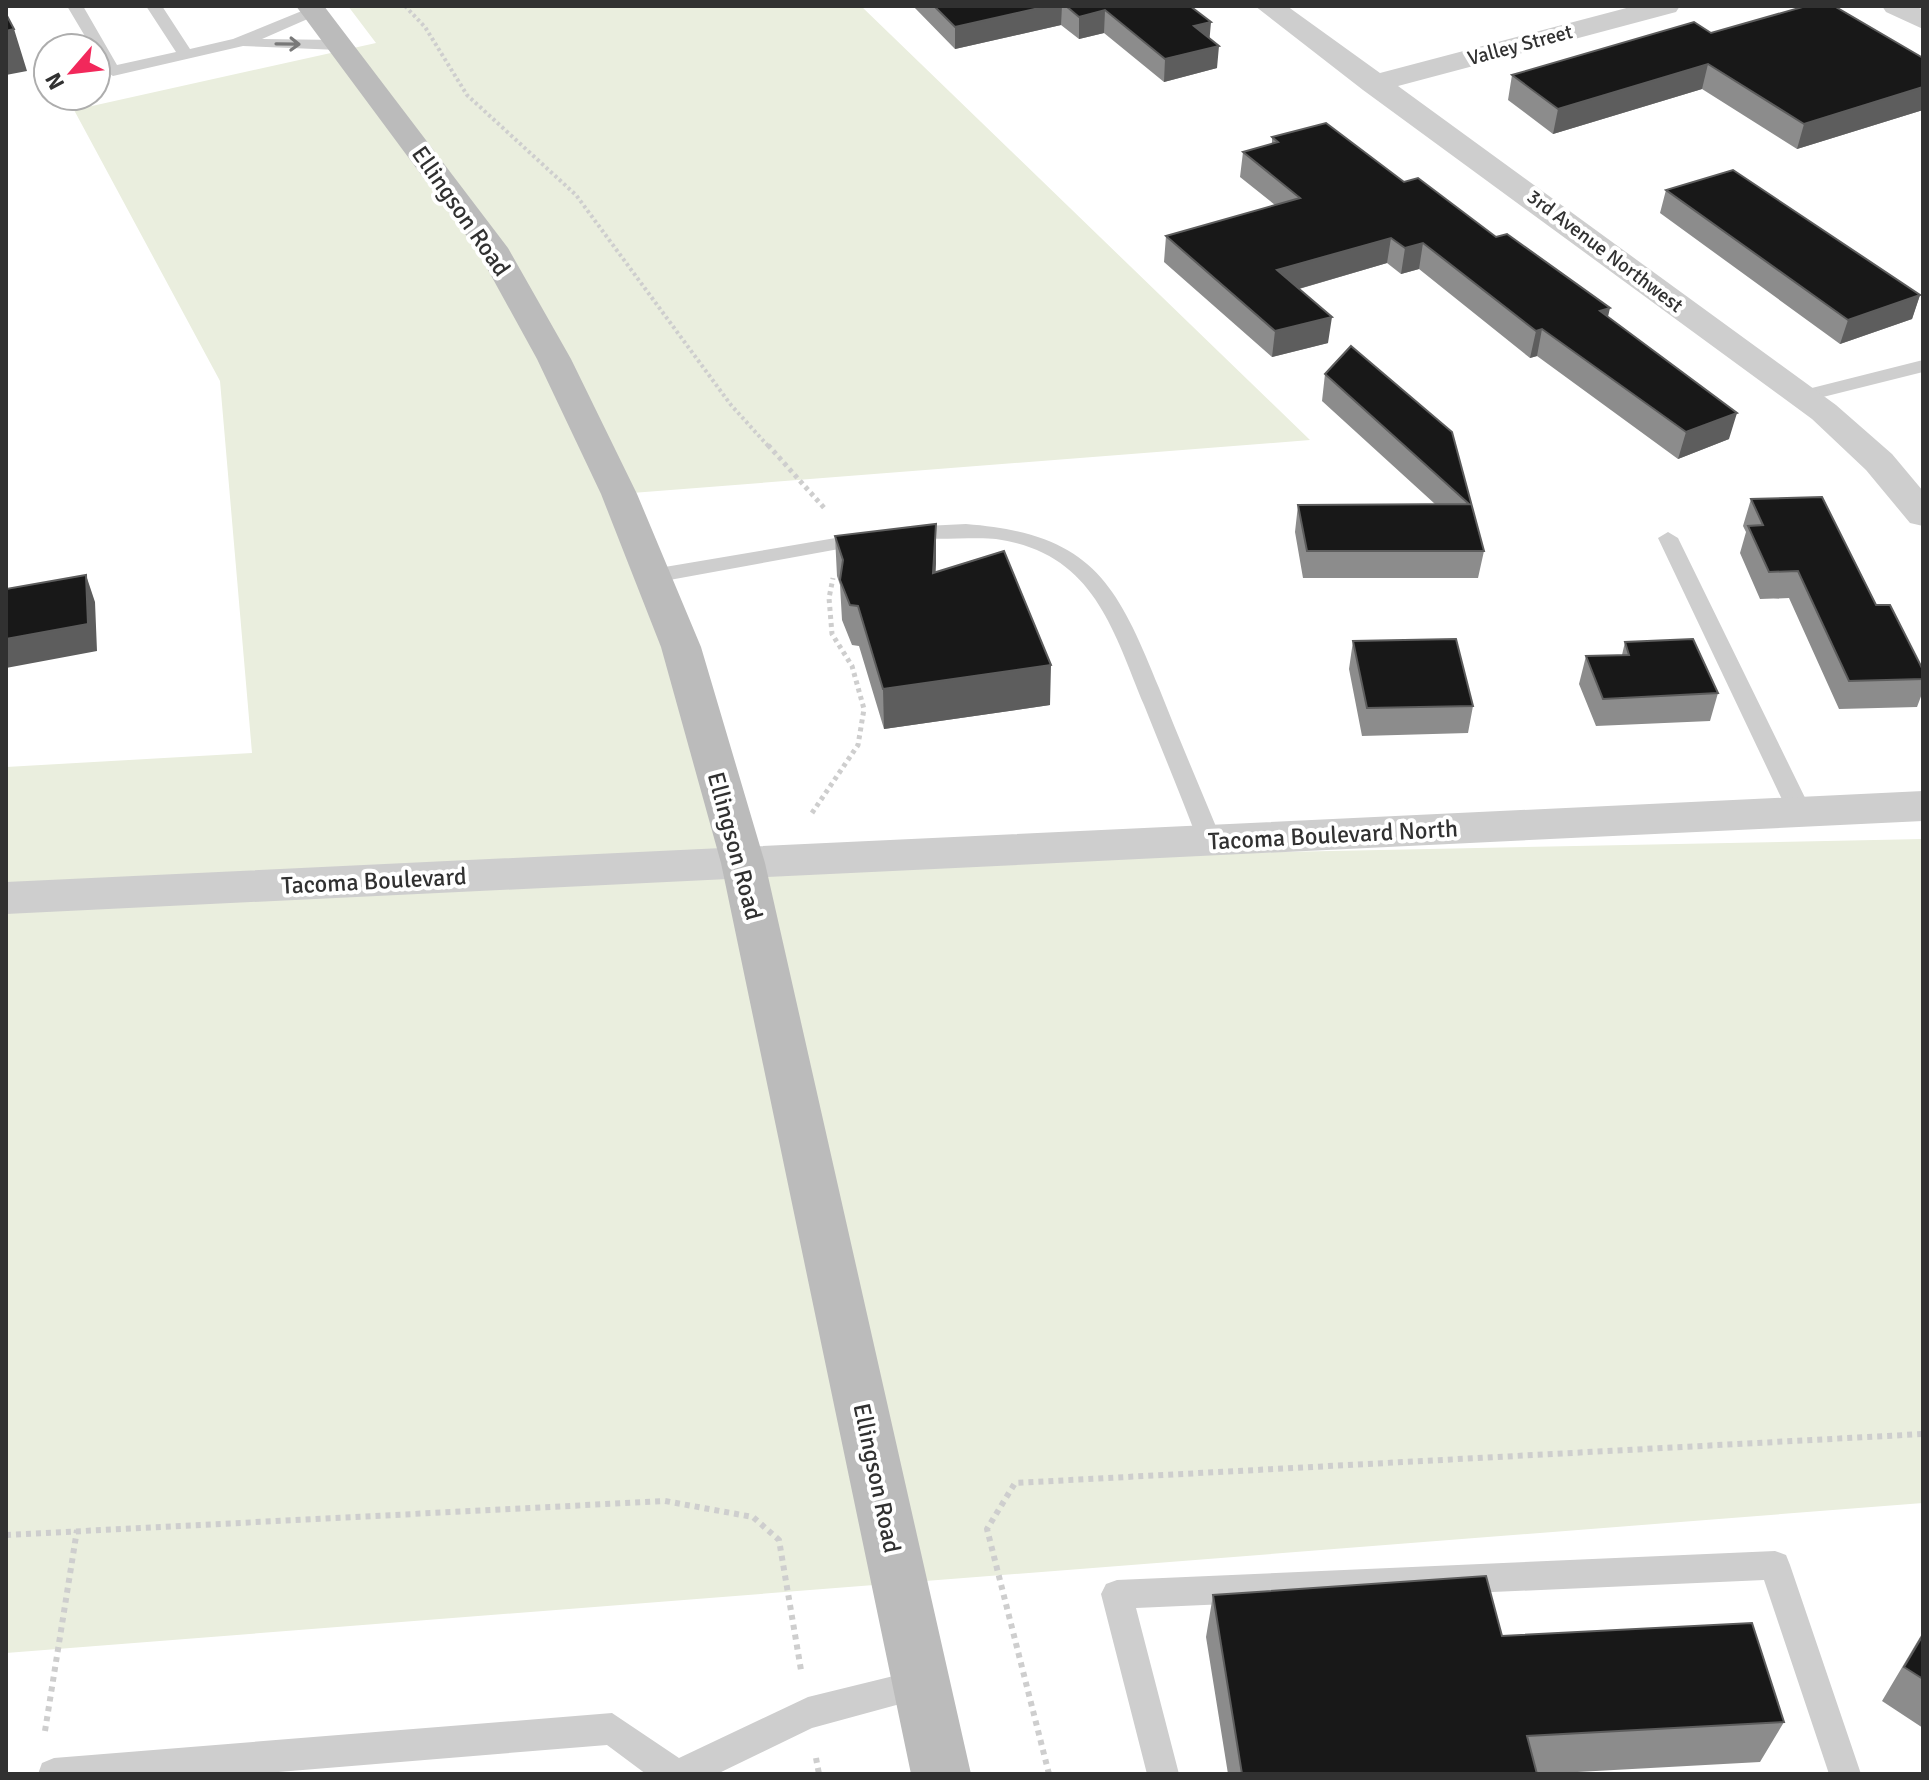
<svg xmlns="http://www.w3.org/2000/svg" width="1929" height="1780" font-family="Signika,sans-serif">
  <rect width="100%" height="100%" fill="#fff"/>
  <!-- green -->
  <path fill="#eaeede" d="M348,6H861L1310,440L619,494L743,863L1923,839V1503L6,1653V767L252,753L220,381L74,110L376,43Z"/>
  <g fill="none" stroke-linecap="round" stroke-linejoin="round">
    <!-- path-far2 -->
    <path stroke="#cecece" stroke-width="4" stroke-dasharray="3 3" stroke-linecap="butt" d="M405,6L425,27L467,95L576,195L731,405L769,447"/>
    <!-- path-far1 -->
    <path stroke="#cecece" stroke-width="5" stroke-dasharray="4 4" stroke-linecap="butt" d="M768,445L826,510
      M812,813L858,745L864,709L852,666L832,634L829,598L833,578"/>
    <!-- path -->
    <path stroke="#cecece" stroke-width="6" stroke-dasharray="5 5" stroke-linecap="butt" d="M6,1535L665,1501L753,1517L779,1540L801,1670
      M45,1731L77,1530
      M816,1758L819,1774
      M1049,1774L987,1529L1015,1483L1923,1434"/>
    <!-- service -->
    <path fill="#cecece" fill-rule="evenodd" d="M67,6H83L117,65L176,52L146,6H162L190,49L233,39L314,6L322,11L319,14L262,39L339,40L347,45L339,50L243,46L113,76L105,71L96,48H92Z
      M1923,360V372L1803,402L1793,396L1796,392Z
      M966,524C1091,534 1116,581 1159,688C1179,739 1201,790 1222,841L1218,847H1202L1198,841C1181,796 1162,750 1144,705C1112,627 1093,553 996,539C976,536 903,543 895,533L905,527Z
      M1668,532L1678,538L1812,812L1808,818L1800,820L1788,812L1658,538Z
      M865,533L872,535L875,539L872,543L653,583L643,576L653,569Z
      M1775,1551L1786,1555L1790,1565L1861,1774H1829L1764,1580L1136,1608L1179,1774H1147L1101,1594L1106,1584L1117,1580Z
      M922,1669L933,1673L938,1684L933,1695L812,1728L717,1774H646L607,1745L253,1774H38L42,1763L54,1758L612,1713L679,1758L808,1697Z"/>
    <!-- minor -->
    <path fill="#cecece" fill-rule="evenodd" d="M1255,6H1287L1380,73L1634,6H1680L1676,12L1398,86L1836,405L1892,454L1923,491V526L1910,523L1866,470L1812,419L1363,90Z
      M1882,6H1916L1923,10V29L1886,12Z
      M1923,791V821L6,914V882Z"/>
    <!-- secondary -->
    <path fill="#bbb" fill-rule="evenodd" d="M296,6H324L508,248L571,359L637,494L701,647L765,863L971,1774H911L721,863L661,647L601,494L537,359L477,250Z"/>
  </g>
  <!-- wall -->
  <path fill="#8c8c8c" d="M913,6H1190L1209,38L1217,68L1164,82L1104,33L1079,39L1061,25L955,49Z
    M1711,33L1923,58V110L1797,149L1702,89L1553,134L1508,100L1512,75Z
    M1272,137L1404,182L1496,237L1608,317L1729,439L1678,459L1537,356L1530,358L1419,269L1401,274L1387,263L1299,289L1328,343L1272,357L1164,262L1166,236L1275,205L1240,177L1243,152L1272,144Z
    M1666,190L1920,295L1912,319L1840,344L1660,213Z
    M1325,374L1452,432L1484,551L1478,578H1303L1295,532L1298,505L1435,504L1322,401Z
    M1751,499L1876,605L1923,670V691L1917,707L1839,709L1789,598L1760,599L1740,553L1746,532L1743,526Z
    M835,536L936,572L1050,705L884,729L859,646L852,645L842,620L840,585L837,576Z
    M1353,641L1473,706L1468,733L1362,736L1349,669Z
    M1625,642L1718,693L1710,721L1596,726L1579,684L1586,656L1622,655Z
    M1213,1595L1502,1636L1784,1722L1760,1762L1541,1774H1228L1206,1637Z
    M1923,1632V1728L1882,1701Z"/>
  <!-- shaded-wall -->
  <path fill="#5d5d5d" d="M1048,6H1062L1061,25L955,49V27Z
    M1105,10L1104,33L1079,39V17Z
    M1211,22L1209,45L1194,26Z
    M14,29L27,71L6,75V31Z
    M1219,46L1217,68L1164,82L1165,59Z
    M1708,64L1702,89L1553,134L1558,109Z
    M1923,87V110L1797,149L1804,124Z
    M1391,238L1387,263L1274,296L1277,270Z
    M1423,243L1419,269L1401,274L1405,248Z
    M1920,295L1912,319L1840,344L1848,320Z
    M1610,308L1604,334L1600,311Z
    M1332,317L1328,343L1272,357L1275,331Z
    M1542,329L1537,356L1530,358L1536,331Z
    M1737,413L1729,439L1678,459L1686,432Z
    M936,524V564L934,613L933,573Z
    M86,575L95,602L97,651L6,668V639Z
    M1051,665L1050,705L884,729L883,689Z"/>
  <!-- building -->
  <path fill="#181818" stroke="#5d5d5d" stroke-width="2" d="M934,6H1048L955,27Z
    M1066,6H1190L1211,22L1194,26L1219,46L1165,59L1105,10L1079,17Z
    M1806,6H1834L1923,58V87L1804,124L1708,64L1558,109L1512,75L1694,22L1711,33Z
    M6,14L14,29L6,31Z
    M1326,123L1404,182L1418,178L1496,237L1507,234L1610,308L1600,311L1737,413L1686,432L1542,329L1536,331L1423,243L1405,248L1391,238L1277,270L1332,317L1275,331L1166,236L1300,198L1243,152L1278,142L1272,137Z
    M1733,170L1920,295L1848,320L1666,190Z
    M1351,346L1452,432L1484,551H1307L1298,505L1469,504L1325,374Z
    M1822,497L1876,605H1890L1923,670V679L1849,681L1798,571L1769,572L1748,526L1763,525L1751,499Z
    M936,524L933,573L1004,551L1051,665L883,689L858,606L850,605L840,580L843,560L835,536Z
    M86,575L88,624L6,639V589Z
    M1456,639L1473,706L1367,708L1353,641Z
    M1693,639L1718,693L1603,699L1586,656L1629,655L1625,642Z
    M1486,1576L1502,1636L1752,1623L1784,1722L1527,1736L1537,1774H1242L1213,1595Z
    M1923,1635V1679L1904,1667Z"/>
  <!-- one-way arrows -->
  <defs><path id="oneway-shaft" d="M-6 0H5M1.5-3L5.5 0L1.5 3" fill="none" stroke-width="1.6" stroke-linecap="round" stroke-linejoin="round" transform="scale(2)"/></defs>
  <use stroke="#787878" href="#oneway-shaft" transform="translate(288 44) rotate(1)"/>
  <g text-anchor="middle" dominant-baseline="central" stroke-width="8" stroke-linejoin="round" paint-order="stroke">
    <!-- far-street labels -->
    <g font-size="20" fill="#313131" stroke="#fff">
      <text transform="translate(1520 45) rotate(-15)">Valley Street</text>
      <text transform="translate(1605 251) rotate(37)">3rd Avenue Northwest</text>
    </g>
    <!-- street labels -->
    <g font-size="24" fill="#313131" stroke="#fff">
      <text transform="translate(461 211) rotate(55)">Ellingson Road</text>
      <text transform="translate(1333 835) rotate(-3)">Tacoma Boulevard North</text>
      <text transform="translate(735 846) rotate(75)">Ellingson Road</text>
      <text transform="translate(374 881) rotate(-3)">Tacoma Boulevard</text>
      <text transform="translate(877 1478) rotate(78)">Ellingson Road</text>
    </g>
  </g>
  <!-- border -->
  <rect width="1929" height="1780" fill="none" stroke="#313131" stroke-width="16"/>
  <!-- north arrow -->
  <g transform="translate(72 72) rotate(242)"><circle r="38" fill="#ffffff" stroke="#adadad" stroke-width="2"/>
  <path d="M0-6L14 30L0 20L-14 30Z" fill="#f2285b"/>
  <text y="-12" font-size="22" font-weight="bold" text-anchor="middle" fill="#313131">N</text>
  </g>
</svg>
